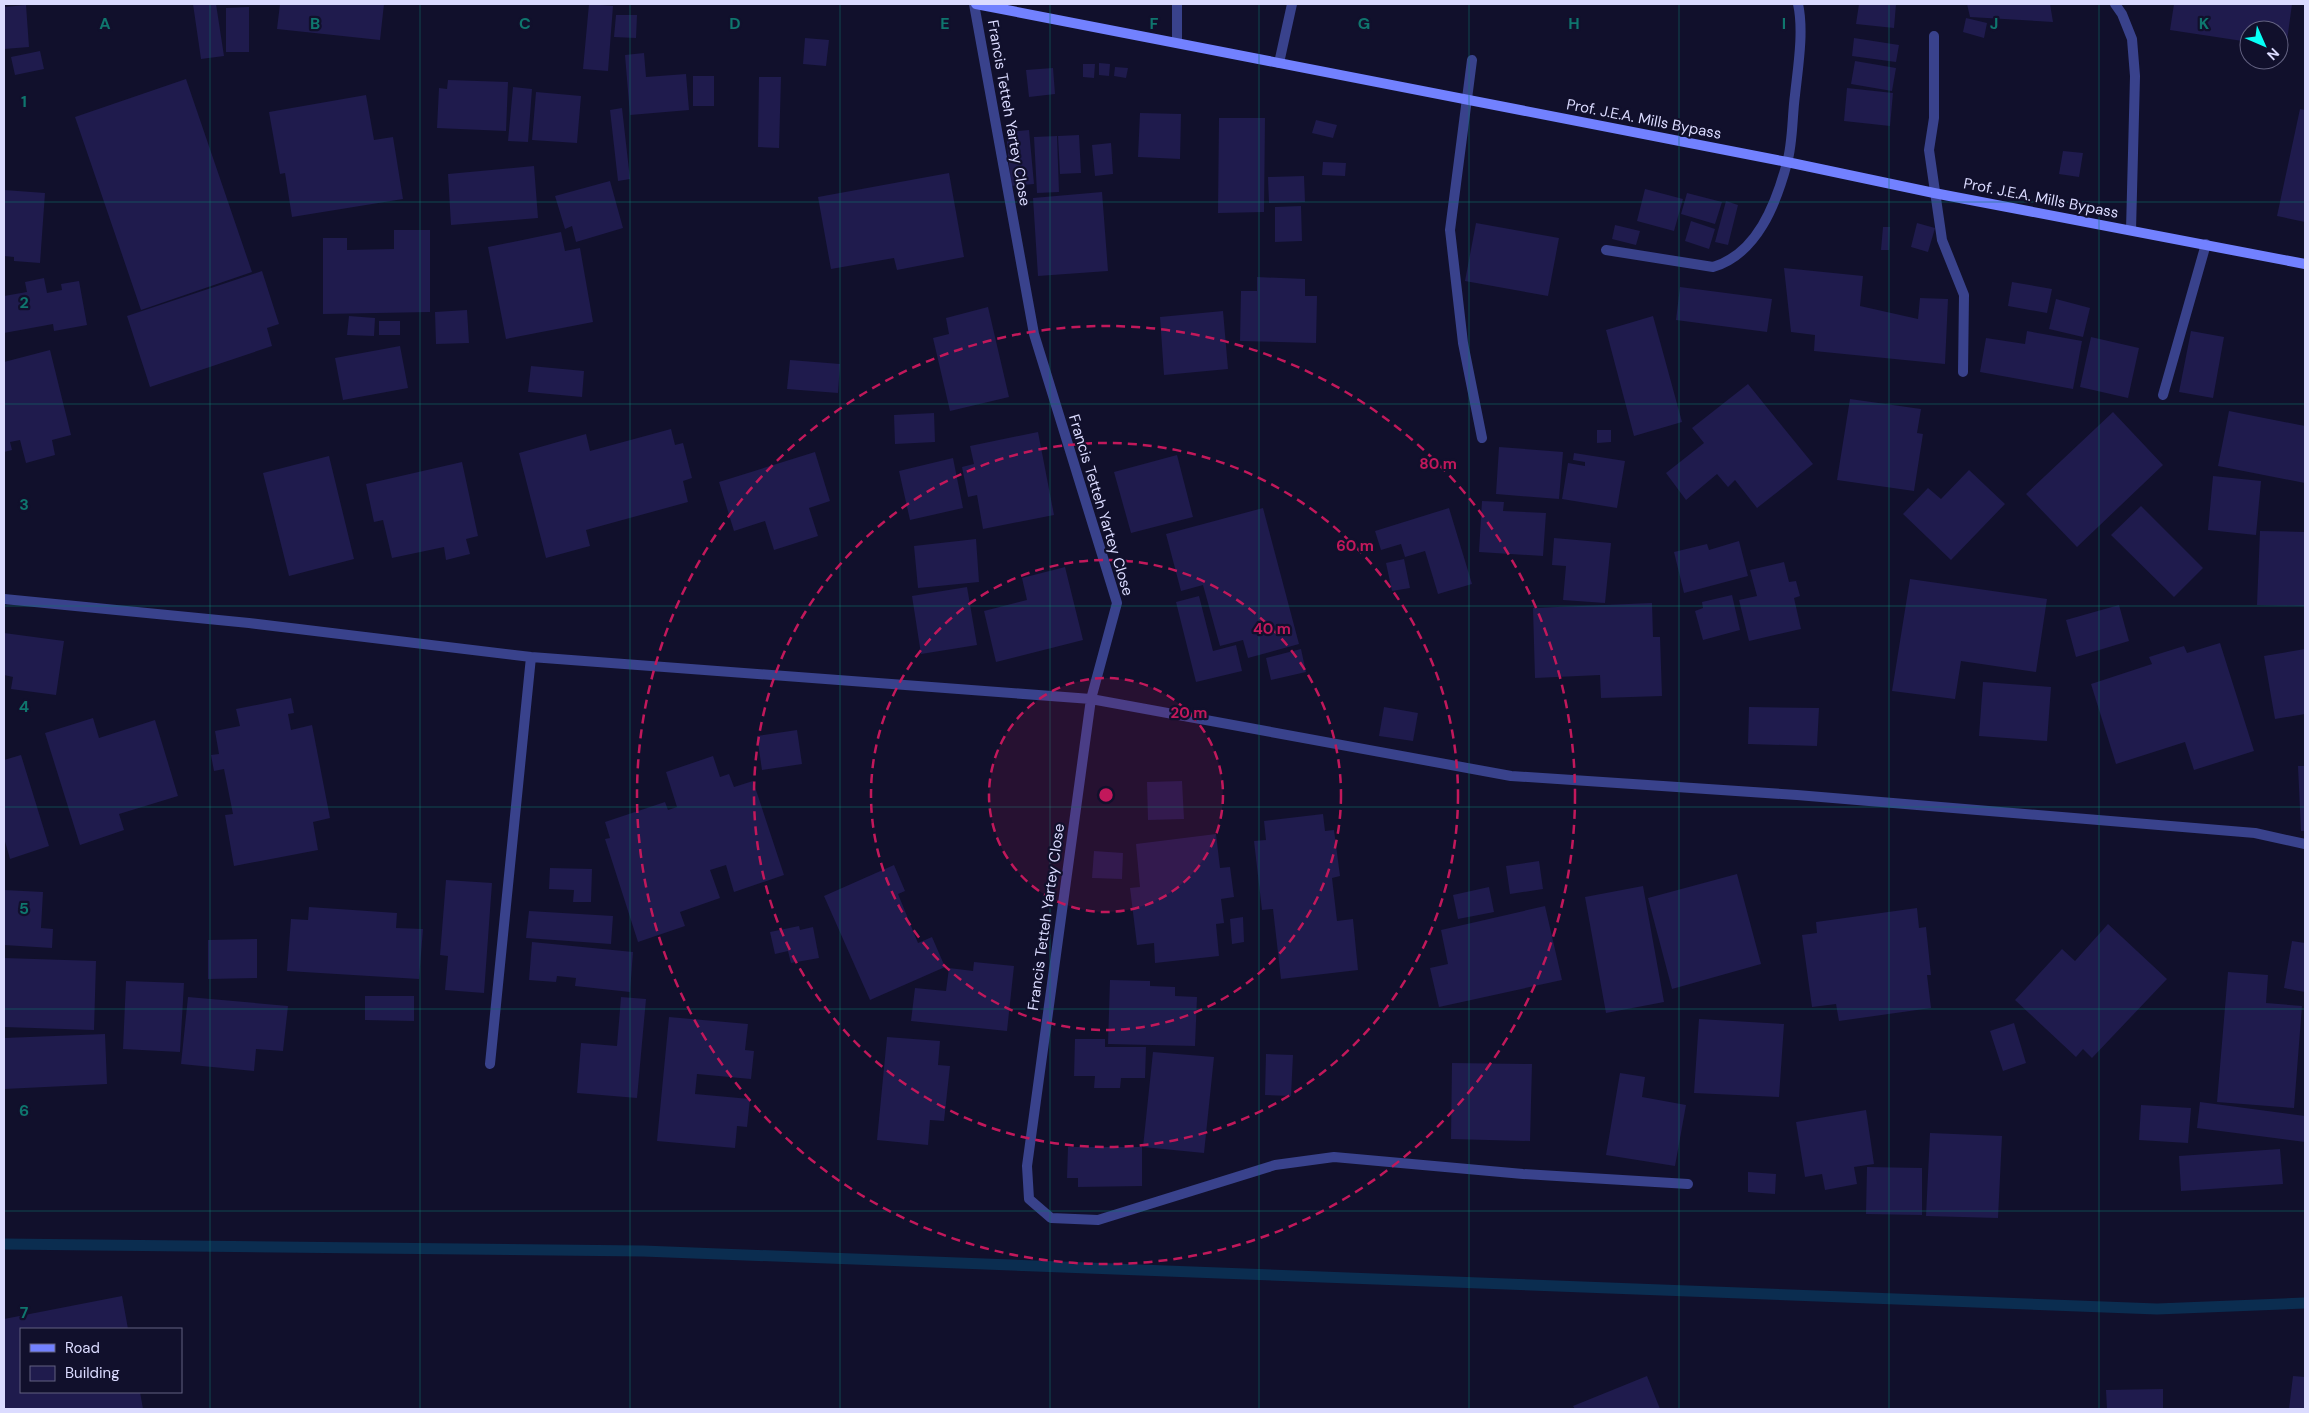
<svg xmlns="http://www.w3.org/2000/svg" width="2309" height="1413" font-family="'DM Sans',sans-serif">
  <rect width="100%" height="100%" fill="#11102c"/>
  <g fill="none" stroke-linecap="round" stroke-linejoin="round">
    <!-- stream -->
    <path stroke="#0b2d50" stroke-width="11" d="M4,1244L643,1251L2157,1309L2305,1303"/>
  </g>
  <!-- building -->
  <path fill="#1f1b4d" d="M193,4H216L224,56L201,59Z
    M280,4H384L380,40L277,29Z
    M589,4L613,6L608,71L583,69Z
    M1859,4H1896L1894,28L1856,24Z
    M1967,4H2050L2053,22L1970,17Z
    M2174,4H2292L2286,48L2279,47V30H2249V42L2170,30Z
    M26,5L29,47L4,49V7Z
    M249,7V52H226V8Z
    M616,15H637L636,38L614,37Z
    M1966,18L1987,23L1984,38L1963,32Z
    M805,38L829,40L826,66L803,64Z
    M1854,38L1899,45L1896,62L1852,56Z
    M40,51L44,69L15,75L11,57Z
    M644,53L646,77L686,74L689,110L630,115L625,55Z
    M1855,61L1896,68L1892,91L1851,84Z
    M1099,63L1110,64L1109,76L1099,75Z
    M1083,64H1095L1094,78L1083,77Z
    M1115,67L1128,68L1126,78L1114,76Z
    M1053,68L1055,94L1029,97L1026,70Z
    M693,76H714V106H693Z
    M759,77H781L779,148L758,147Z
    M186,79L252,272L141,310L75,117Z
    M448,80L508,82L506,131L437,128L439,88L447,89Z
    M513,87L532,89L528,142L508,141Z
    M1847,88L1893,93L1890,126L1844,121Z
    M536,92L581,96L577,143L532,140Z
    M366,95L374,140L393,137L403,199L292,217L285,173L280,174L269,112Z
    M622,108L630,179L618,181L610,110Z
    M2300,109L2305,110V222L2277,216Z
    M1140,113L1181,114L1180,159L1138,157Z
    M1219,118H1265L1264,212L1218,213Z
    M1316,120L1337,125L1333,138L1312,133Z
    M1029,130L1034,184L1011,186L1006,132Z
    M1079,135L1081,173L1060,174L1058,136Z
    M1057,136L1059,192L1037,193L1034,137Z
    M1111,143L1113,174L1095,176L1092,145Z
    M2063,151L2083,153L2079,177L2059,174Z
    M1323,162L1346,163L1345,176L1322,175Z
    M534,166L538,218L451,225L448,174Z
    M949,173L964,257L897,270L894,258L831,269L818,197Z
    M1304,176L1305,202L1269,203L1268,177Z
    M610,181L623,228L576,242L572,226L565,229L555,196Z
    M1645,189L1683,199L1674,231L1637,221Z
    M4,190L45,193L40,263L14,261V257L4,256Z
    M1102,192L1108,271L1038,276L1033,198Z
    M1687,193L1722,202L1715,224L1681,214Z
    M1726,201L1738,205L1728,245L1715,242Z
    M1301,206L1302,241L1275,242V207Z
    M1691,221L1715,229L1709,249L1685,241Z
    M1476,223L1559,238L1548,296L1465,281Z
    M1917,223L1935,228L1928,252L1911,247Z
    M1615,225L1640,231L1636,245L1612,239Z
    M1883,227H1890L1889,250H1881Z
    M394,230H430V312L323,314V238H347V250L394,249Z
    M561,232L565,251L580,248L593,322L506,339L488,247Z
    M1784,268L1863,276L1860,306L1918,319L1920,298L1948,299L1945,364L1814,351L1815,335L1791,332Z
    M262,271L279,324L267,328L272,346L150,387L127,316Z
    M1257,277L1305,279V296H1317L1316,343L1240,341L1241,291H1257Z
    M44,278L47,293L62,290L61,284L79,281L87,325L54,331L53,324L4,333V296L27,292L25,282Z
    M2012,282L2052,289L2047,313L2008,306Z
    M1680,287L1772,299L1767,332L1676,320Z
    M2056,299L2090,308L2083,337L2049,329Z
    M988,307L1009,397L950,411L933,338L949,334L946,318Z
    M467,310L469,343L436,344L435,312Z
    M1223,311L1228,369L1164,375L1160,317Z
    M349,316L375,318L374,336L347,335Z
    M1653,316L1682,422L1634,436L1606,330Z
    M379,321H400V335H379Z
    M2027,331L2082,341L2073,389L1980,372L1986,338L2025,344Z
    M2191,331L2224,337L2213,398L2179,392Z
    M2091,337L2139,348L2128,398L2080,387Z
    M400,346L408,388L343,400L335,358Z
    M50,350L71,435L52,440L55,455L26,463L20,440L10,442L12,450L4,452V362Z
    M790,360L840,364L838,393L787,389Z
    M531,366L584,371L582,397L528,392Z
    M1748,384L1813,464L1757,508L1735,480L1728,487L1717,474L1686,500L1666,473L1704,443L1692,428Z
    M1850,399L1921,409L1917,433L1923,434L1914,491L1837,480Z
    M2229,411L2305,426V483L2218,466Z
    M2113,412L2163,465L2077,547L2026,494Z
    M934,413L935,442L895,444L894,415Z
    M671,429L675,445L683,443L692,478L683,481L688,502L586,530L590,546L546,558L519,453L586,434L590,451Z
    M1597,430H1611V442L1597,443Z
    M1038,432L1054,515L983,529L977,495L968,497L962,467L974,464L970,446Z
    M1499,447L1563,452L1559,499L1496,494Z
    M815,452L830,501L809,508L818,536L774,550L765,521L734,531L719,482Z
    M1574,453L1625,461L1617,508L1562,499L1568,463L1585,466V462L1573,460Z
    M1177,455L1193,517L1131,533L1114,472Z
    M329,456L354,559L289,576L263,473Z
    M953,458L963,508L910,520L899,471Z
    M462,462L478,536L466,539L470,554L446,560L444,547L392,558L383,520L374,522L366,484Z
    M1969,470L2005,504L1951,560L1903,514L1928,488L1941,499Z
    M2213,476L2261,481L2256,535L2208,530Z
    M1482,501L1504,502L1503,511L1546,513L1543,556L1479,552Z
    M2141,506L2203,568L2174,597L2111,535Z
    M1263,508L1299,644L1248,658L1243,640L1220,646L1203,585L1181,591L1166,534Z
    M1449,508L1472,584L1438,594L1425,551L1405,557L1401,544L1381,550L1375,531Z
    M2260,531L2305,532V606L2257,605Z
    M1554,538L1611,543L1605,603L1563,600L1566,566L1552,565Z
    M976,539L979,582L918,588L914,546Z
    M1739,541L1748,576L1684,593L1674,552L1707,544L1709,550Z
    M1404,559L1410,588L1392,591L1386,563Z
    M1784,562L1789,582L1796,581L1800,596L1794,598L1801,629L1749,641L1739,600L1757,596L1750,570Z
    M1065,567L1083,640L996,662L984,611L1027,600L1022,578Z
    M1910,579L2047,599L2036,672L1961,661L1955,699L1892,691Z
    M967,587L977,645L921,654L912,596Z
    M1732,595L1740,630L1703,640L1695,611L1703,608L1702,602Z
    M1199,596L1213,651L1236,645L1242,671L1196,682L1176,602Z
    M1652,603L1653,637H1660L1662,696L1601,698L1600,675L1535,678L1533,608Z
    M2119,605L2129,641L2076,657L2066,620Z
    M4,633L64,641L56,695L11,689L13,677L4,675Z
    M2220,643L2254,751L2194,770L2185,742L2116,764L2091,684L2152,664L2149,657L2184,646L2187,653Z
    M1301,649L1306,672L1271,680L1266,658Z
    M2305,649V714L2275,719L2264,656Z
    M1983,682L2051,687L2047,741L1979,736Z
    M291,698L294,713L288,714L291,730L312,725L330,818L313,822L318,850L234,866L225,815L233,814L224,769L214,771L211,755L219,754L215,731L240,726L236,709Z
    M1384,707L1418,713L1413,741L1379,736Z
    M1749,707L1819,708L1817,746L1748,744Z
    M93,718L99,738L155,720L178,796L119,814L124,830L80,845L45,733Z
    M797,730L802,764L762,770L757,736Z
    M21,755L49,846L10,859L4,838V760Z
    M713,756L720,777L729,774L734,787L753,781L784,875L734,892L726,865L710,870L720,898L680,912L685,926L638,942L605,839L610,838L605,822L665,802L668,810L677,807L666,772Z
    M2298,766H2305V831H2301Z
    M1182,781L1184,819L1148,820L1147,782Z
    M1323,814L1325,831L1334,830L1340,876L1332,878L1337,921L1353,919L1358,970L1281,979L1273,909L1262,910L1254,841L1266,840L1264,821Z
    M1216,834L1220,868L1230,867L1234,897L1221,899L1224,923L1216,924L1219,956L1155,963L1154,943L1137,945L1130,888L1140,887L1136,844Z
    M1094,851L1123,853L1122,879L1092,878Z
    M1539,861L1543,889L1510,894L1506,866Z
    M894,865L905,891L898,894L918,943L932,937L945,967L870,1000L824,896Z
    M550,868L592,869L591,902H573L574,890L549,889Z
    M1737,874L1761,964L1672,989L1648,898Z
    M446,880L492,883L484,993L445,990L448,956L440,955Z
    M1643,886L1664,1002L1606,1013L1585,897Z
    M1489,887L1494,912L1458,919L1453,895Z
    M4,890L43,892L41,928L53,929L52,948L4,945Z
    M1545,906L1562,980L1439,1007L1430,968L1448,964L1441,930Z
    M309,907L397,913L396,928L423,929L419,979L287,971L291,919L308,920Z
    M1917,908L1919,928L1926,927L1931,975H1927L1931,1008L1839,1021L1836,1004L1812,1007L1802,935L1817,933L1816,922Z
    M529,911L613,916L611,944L526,938Z
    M1243,917L1244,942L1232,944L1230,919Z
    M2108,924L2167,979L2092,1058L2083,1049L2076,1057L2015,1000L2062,949L2075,961Z
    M799,926L800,930L813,927L819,958L791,963L788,951L775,954L770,932Z
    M257,939V978L208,979V940Z
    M2292,941L2305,943V992L2284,988Z
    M532,942L633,952L630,992L575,986L576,978L557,976L556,982L529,980Z
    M4,958L96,961L94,1030L4,1027Z
    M974,962L1014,966L1007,1031L911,1021L915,988L946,991L949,968L973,971Z
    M2228,972L2268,975L2266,1003L2302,1006L2294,1108L2217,1102Z
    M1110,980L1150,981V986L1175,987V996L1197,997L1195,1046L1108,1044Z
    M126,981L184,983L180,1052L123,1049Z
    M365,996H414V1021L365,1020Z
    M188,997L288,1006L283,1051L256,1049L254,1071L181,1064Z
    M621,997L646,999L637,1098L577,1093L581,1043L617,1046Z
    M669,1017L748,1024L745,1050L754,1051L751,1079L697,1074L695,1094L750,1099L747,1127L737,1126L735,1148L657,1141Z
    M1699,1019L1784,1024L1779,1097L1694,1093Z
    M2014,1023L2026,1063L2003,1071L1990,1031Z
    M105,1034L107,1084L4,1089V1038Z
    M887,1037L940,1041L938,1065L950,1066L944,1121L930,1120L928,1145L877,1140Z
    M1075,1039H1105V1047H1146L1145,1078H1121L1120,1088H1094L1095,1076H1074Z
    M1153,1052L1214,1057L1204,1153L1143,1147Z
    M1266,1054L1293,1055L1291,1096L1265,1095Z
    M1452,1063L1532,1064L1530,1141L1451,1139Z
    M1620,1073L1645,1077L1642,1097L1686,1105L1675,1166L1606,1155Z
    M2200,1102L2305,1116V1142L2197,1128Z
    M2141,1105L2191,1108L2188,1143L2139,1140Z
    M1866,1110L1874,1164L1854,1167L1857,1184L1825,1190L1822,1174L1805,1177L1796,1122Z
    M1930,1133L2002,1136L1998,1218L1926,1216Z
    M1068,1147H1142V1186L1078,1187V1178H1067Z
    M2280,1149L2283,1184L2181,1191L2179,1156Z
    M1867,1167L1922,1168V1215L1866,1214Z
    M1748,1172L1776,1174L1775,1194L1748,1192Z
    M122,1296L128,1329H21V1392H140L143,1409H4V1319Z
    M1647,1376L1660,1409H1575L1573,1406Z
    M2293,1376L2305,1377V1409H2289Z
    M2163,1389V1409H2107L2106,1390Z"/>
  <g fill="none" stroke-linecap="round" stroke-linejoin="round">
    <!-- lane -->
    <path stroke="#39428c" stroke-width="10" d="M2115,4L2122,14L2132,39L2135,76L2131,230
      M1934,36V118L1929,150L1942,240L1964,295L1963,372
      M1177,43V4
      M1279,63L1292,4
      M1606,250L1713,267C1757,254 1776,204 1787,163C1793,142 1792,117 1795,95C1798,67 1804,31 1798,4
      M2163,395L2206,244"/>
    <!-- street -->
    <path stroke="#39428c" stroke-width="10" d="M974,4L1034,334L1117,603L1091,699L1027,1166L1029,1199L1051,1218L1098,1220L1275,1165L1334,1157L1523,1174L1688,1184
      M1472,60L1450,230L1463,343L1482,438
      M4,599L249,623L531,657L1091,699L1511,776L1797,795L2255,833L2305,844
      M490,1064L531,657"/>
    <!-- secondary -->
    <path stroke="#7281ff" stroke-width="10" d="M976,4L1787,162L1934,193L2305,264"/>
  </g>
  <!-- grid -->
  <path fill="none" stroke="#0f766e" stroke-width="1" stroke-opacity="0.55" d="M210,4V1409M420,4V1409M630,4V1409M840,4V1409M1050,4V1409M1259,4V1409M1469,4V1409M1679,4V1409M1889,4V1409M2099,4V1409M4,202H2305M4,404H2305M4,606H2305M4,807H2305M4,1009H2305M4,1211H2305"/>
  <!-- distance rings -->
  <circle cx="1106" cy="795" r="117" fill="#c2185b" fill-opacity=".12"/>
  <g fill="none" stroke="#c2185b" stroke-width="2.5" stroke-dasharray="9 6">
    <circle cx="1106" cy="795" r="117"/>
    <circle cx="1106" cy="795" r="235"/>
    <circle cx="1106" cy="795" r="352"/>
    <circle cx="1106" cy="795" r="469"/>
  </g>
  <g text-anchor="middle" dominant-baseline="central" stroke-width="4.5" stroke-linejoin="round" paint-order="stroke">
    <!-- street labels -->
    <g font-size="15" fill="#dbdbff" stroke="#11102c">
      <text transform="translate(1009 113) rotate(80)">Francis Tetteh Yartey Close</text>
      <text transform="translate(1644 119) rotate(11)">Prof. J.E.A. Mills Bypass</text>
      <text transform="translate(2041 198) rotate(11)">Prof. J.E.A. Mills Bypass</text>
      <text transform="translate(1101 505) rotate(73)">Francis Tetteh Yartey Close</text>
      <text transform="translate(1046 917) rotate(-82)">Francis Tetteh Yartey Close</text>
    </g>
  </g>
  <g font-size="16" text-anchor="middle" font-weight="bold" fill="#0f766e" stroke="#11102c" stroke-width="4.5" stroke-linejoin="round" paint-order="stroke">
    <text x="105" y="29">A</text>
    <text x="315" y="29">B</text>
    <text x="525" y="29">C</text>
    <text x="735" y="29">D</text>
    <text x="945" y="29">E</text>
    <text x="1154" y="29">F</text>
    <text x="1364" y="29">G</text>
    <text x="1574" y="29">H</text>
    <text x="1784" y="29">I</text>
    <text x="1994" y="29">J</text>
    <text x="2204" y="29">K</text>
    <text x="24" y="107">1</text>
    <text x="24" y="308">2</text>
    <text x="24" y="510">3</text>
    <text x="24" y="712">4</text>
    <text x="24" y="914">5</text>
    <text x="24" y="1116">6</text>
    <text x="24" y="1318">7</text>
  </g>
  <circle cx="1106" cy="795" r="8" fill="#c2185b" stroke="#11102c" stroke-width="2.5"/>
  <g font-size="15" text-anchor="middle" font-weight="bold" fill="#c2185b" stroke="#11102c" stroke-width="4.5" stroke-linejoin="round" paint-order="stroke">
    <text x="1438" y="469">80 m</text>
    <text x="1355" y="551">60 m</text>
    <text x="1272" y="634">40 m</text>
    <text x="1189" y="718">20 m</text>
  </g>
  <!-- border -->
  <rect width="2309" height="1413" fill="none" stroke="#dbdbff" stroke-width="10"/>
  <!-- legend -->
  <rect x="20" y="1328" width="162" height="65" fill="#11102c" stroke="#626180"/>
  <rect x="30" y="1344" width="25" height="8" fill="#7281ff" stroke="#626180"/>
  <text x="65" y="1353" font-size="15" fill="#dbdbff">Road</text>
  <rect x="30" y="1366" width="25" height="15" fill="#1f1b4d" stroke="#626180"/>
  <text x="65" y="1378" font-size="15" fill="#dbdbff">Building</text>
  <!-- north arrow -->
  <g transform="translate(2264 45) rotate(135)"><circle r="24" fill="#11102c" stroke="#626180"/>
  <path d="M0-4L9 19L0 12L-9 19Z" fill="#07fff6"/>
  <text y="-8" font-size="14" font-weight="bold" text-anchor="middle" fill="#dbdbff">N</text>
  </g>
</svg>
